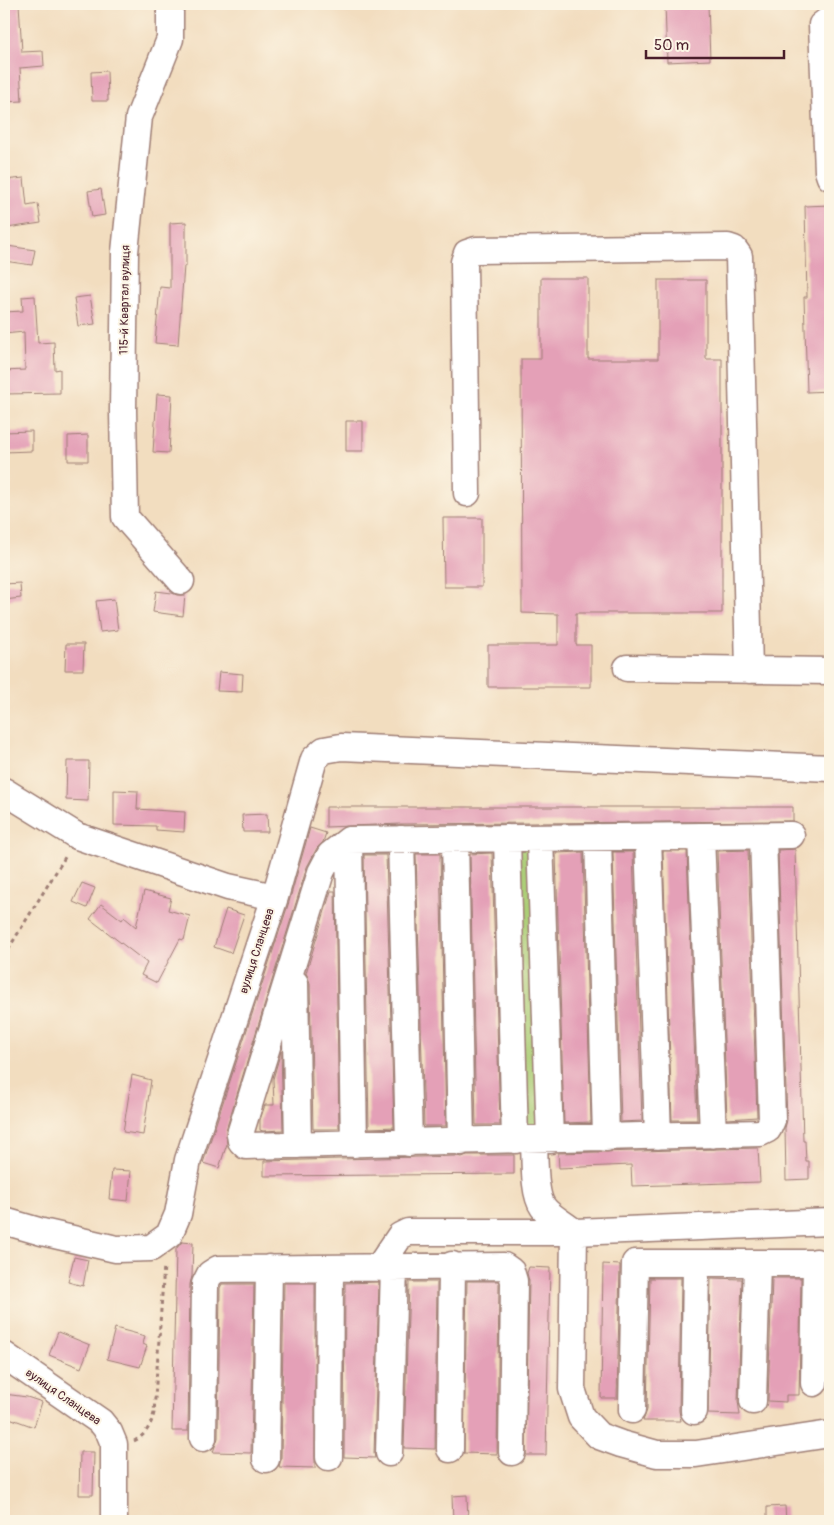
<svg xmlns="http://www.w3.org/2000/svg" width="834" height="1525" font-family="Pangolin,sans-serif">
  <rect width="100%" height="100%" fill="#fcf5e5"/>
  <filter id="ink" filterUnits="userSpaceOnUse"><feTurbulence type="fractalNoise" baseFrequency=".02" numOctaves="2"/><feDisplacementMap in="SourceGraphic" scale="10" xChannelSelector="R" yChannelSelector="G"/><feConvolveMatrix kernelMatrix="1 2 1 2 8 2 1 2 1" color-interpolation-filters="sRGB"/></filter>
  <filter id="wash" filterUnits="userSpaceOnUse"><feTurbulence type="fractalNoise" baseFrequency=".0096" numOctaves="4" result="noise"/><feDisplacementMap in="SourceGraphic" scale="20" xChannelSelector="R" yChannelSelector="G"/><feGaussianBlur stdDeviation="1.12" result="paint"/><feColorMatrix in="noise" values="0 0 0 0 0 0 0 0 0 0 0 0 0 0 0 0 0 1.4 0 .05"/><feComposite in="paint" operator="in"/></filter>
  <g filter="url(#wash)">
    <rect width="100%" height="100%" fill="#f2ddbf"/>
    <!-- green -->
    <path fill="#acce77" stroke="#7b7651" d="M532,847L542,1137H525L516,848Z"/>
    <g id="blocks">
      <!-- building -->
      <path fill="#e4a0b7" d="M4,4H19L22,52L43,51L44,66L20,68L22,101L4,102Z
        M665,4H708L710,60L667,62Z
        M107,71L108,101H92L91,72Z
        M24,178L27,206L38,204L41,223L7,228L4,212V180Z
        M101,189L105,215L92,217L88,191Z
        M830,205V391L807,392L804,297H807L805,206Z
        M186,222V266H184L178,345L155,343L160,287L170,288V223Z
        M7,246L35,250L32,265L4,261Z
        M541,278H588V359H658V280H706V359H722V613H576V645H591V687H488V645H558V614L522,613L521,359H541Z
        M35,296L38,343L54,342L55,370L60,369V393L4,394V371L25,370L24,332L4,334V312L23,311L22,297Z
        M90,296L95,324L78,326L74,298Z
        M157,394L172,395L169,453L153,452Z
        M346,421H363V451H346Z
        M32,431V451L4,452V432Z
        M88,435V461H68V436Z
        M443,518H482V587H444Z
        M20,583L21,598L4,600V584Z
        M156,591L172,593L177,595H185L183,616L153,612Z
        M114,599L118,630L100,632L96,601Z
        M66,644H84L83,670H65Z
        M219,672L243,674L242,692L217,691Z
        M67,761H89L88,801L66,800Z
        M114,790L138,791L137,809L185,812L184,832L156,830V826L114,825Z
        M326,807H793V821L401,824L326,827Z
        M267,814L268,832H243L242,815Z
        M310,828L326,833L323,842L317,848L307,867L226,1130L227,1144L219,1168L203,1163L289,902Z
        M795,849L803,1141H805L806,1161H809V1179L786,1180L785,1128L787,1120L778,850Z
        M748,850L757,1117L727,1119L717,851Z
        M663,851H687L697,1120H672Z
        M583,852L591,1122L564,1123L556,853Z
        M613,852H633L642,1121L621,1122Z
        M492,853L500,1125H476L470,854Z
        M416,854H440L446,1126H424Z
        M364,855H386L394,1127L369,1128Z
        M82,883L95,888L87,908L73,902Z
        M144,891L171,898L168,910L190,916L184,940L180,939L157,983L141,975L147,963L90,919L101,904L122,920L124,917L136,927Z
        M331,891H335L339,1129H313L310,983L306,973Z
        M226,909L244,915L231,953L214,947Z
        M281,1051L283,1130L263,1131L260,1130V1120L265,1105H274L273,1079Z
        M132,1075L151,1080L143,1135L123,1132Z
        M758,1148L760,1182L632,1186L631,1165L559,1168L558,1153Z
        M467,1155H514V1174L264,1176V1161L456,1156L462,1157Z
        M112,1170L131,1171L128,1201L109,1199Z
        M182,1242L193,1243L192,1276L190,1284L188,1431H172L176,1249Z
        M74,1257L88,1260L83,1286L68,1282Z
        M603,1264L620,1265L617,1398H601Z
        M529,1267L550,1268L546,1455H526L529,1281L527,1273Z
        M650,1278H681L679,1411L681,1421H643L647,1410Z
        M711,1278L742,1279L738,1401L740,1415L708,1414Z
        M772,1278H801L799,1395H786V1402L768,1401Z
        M467,1281H498L499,1283L497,1454L464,1453Z
        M379,1282L374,1453L375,1458L344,1457L345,1283Z
        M409,1282H437L435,1449L404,1448Z
        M284,1283H315V1468L279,1467L281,1459Z
        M222,1284H254L251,1453L213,1452L218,1438L220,1288Z
        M115,1328L145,1336L143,1344L147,1346L140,1367L107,1359Z
        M58,1332L90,1345L81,1368L49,1355Z
        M4,1394L27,1397L42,1402L34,1427L4,1416Z
        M80,1452H94L93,1495H79Z
        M467,1495L468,1521H453L452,1496Z
        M785,1506L786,1521H767V1507Z"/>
    </g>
  </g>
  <g filter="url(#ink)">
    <use href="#blocks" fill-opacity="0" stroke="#9e7e75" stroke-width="1"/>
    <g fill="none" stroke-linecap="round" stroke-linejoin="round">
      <defs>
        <path id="minor" d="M170,4V39L139,117L125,252L123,410L125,517L181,581
          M830,19L822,25L828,171L830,177
          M467,493L464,262L467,253L476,250L728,247L734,249L739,256L749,670
          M627,668L830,671
          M4,791L77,836L228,887L275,897L188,1160L178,1214L169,1235L151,1248L116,1249L42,1232L4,1221
          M701,836L713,1135
          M763,836L772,1120L768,1129L760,1133L246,1146L241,1141L240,1134L321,872L330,855L349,840L791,835
          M598,837L606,1138
          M648,837L658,1136
          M507,838L515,1140
          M540,838L550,1140
          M401,839L409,1143
          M455,839L461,1142
          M349,840L354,1144
          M275,897L314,759L324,750L341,747L830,768
          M295,983L298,1145
          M830,1222L574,1232L572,1389L581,1417L599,1436L621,1444L657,1454H696L830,1434
          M379,1267L400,1236L408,1232H574C565,1224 550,1217 543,1207C533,1193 535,1158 534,1140
          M4,1355L101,1422L109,1432L114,1444V1521
          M814,1383L816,1262
          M753,1401L757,1263
          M632,1410L635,1263H830
          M694,1411L696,1263
          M203,1438L205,1284L210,1274L218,1269L504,1266L511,1271L514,1281L512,1452
          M450,1449L452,1265
          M389,1453L394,1266
          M329,1457L330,1268
          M266,1459L269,1268"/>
      </defs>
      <!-- minor casing -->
      <use href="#minor" stroke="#9e7e75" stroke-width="29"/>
      <!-- path -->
      <path stroke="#9e7e75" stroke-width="3" stroke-dasharray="4 4" stroke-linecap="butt" d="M4,956L67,854
        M134,1441C146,1435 151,1425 154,1413L164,1265"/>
      <!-- minor -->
      <use href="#minor" stroke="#fff" stroke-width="26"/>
    </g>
  </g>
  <g text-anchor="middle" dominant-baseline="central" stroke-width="4" stroke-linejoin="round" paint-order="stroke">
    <!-- street labels -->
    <g font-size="12" fill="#4a1f2b" stroke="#fcf5e5">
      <text transform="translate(125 300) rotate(-89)">115-й Квартал вулиця</text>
      <text transform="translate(257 951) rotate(-72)">вулиця Сланцева</text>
      <text transform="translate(63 1397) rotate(35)">вулиця Сланцева</text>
    </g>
  </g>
  <!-- margin -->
  <rect width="834" height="1525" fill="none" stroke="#fcf5e5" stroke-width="20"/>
  <!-- scale -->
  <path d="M646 50v8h138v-8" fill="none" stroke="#4a1f2b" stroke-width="2.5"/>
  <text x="654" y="50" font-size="15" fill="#4a1f2b" stroke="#fcf5e5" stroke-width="4" paint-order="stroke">50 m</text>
</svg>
